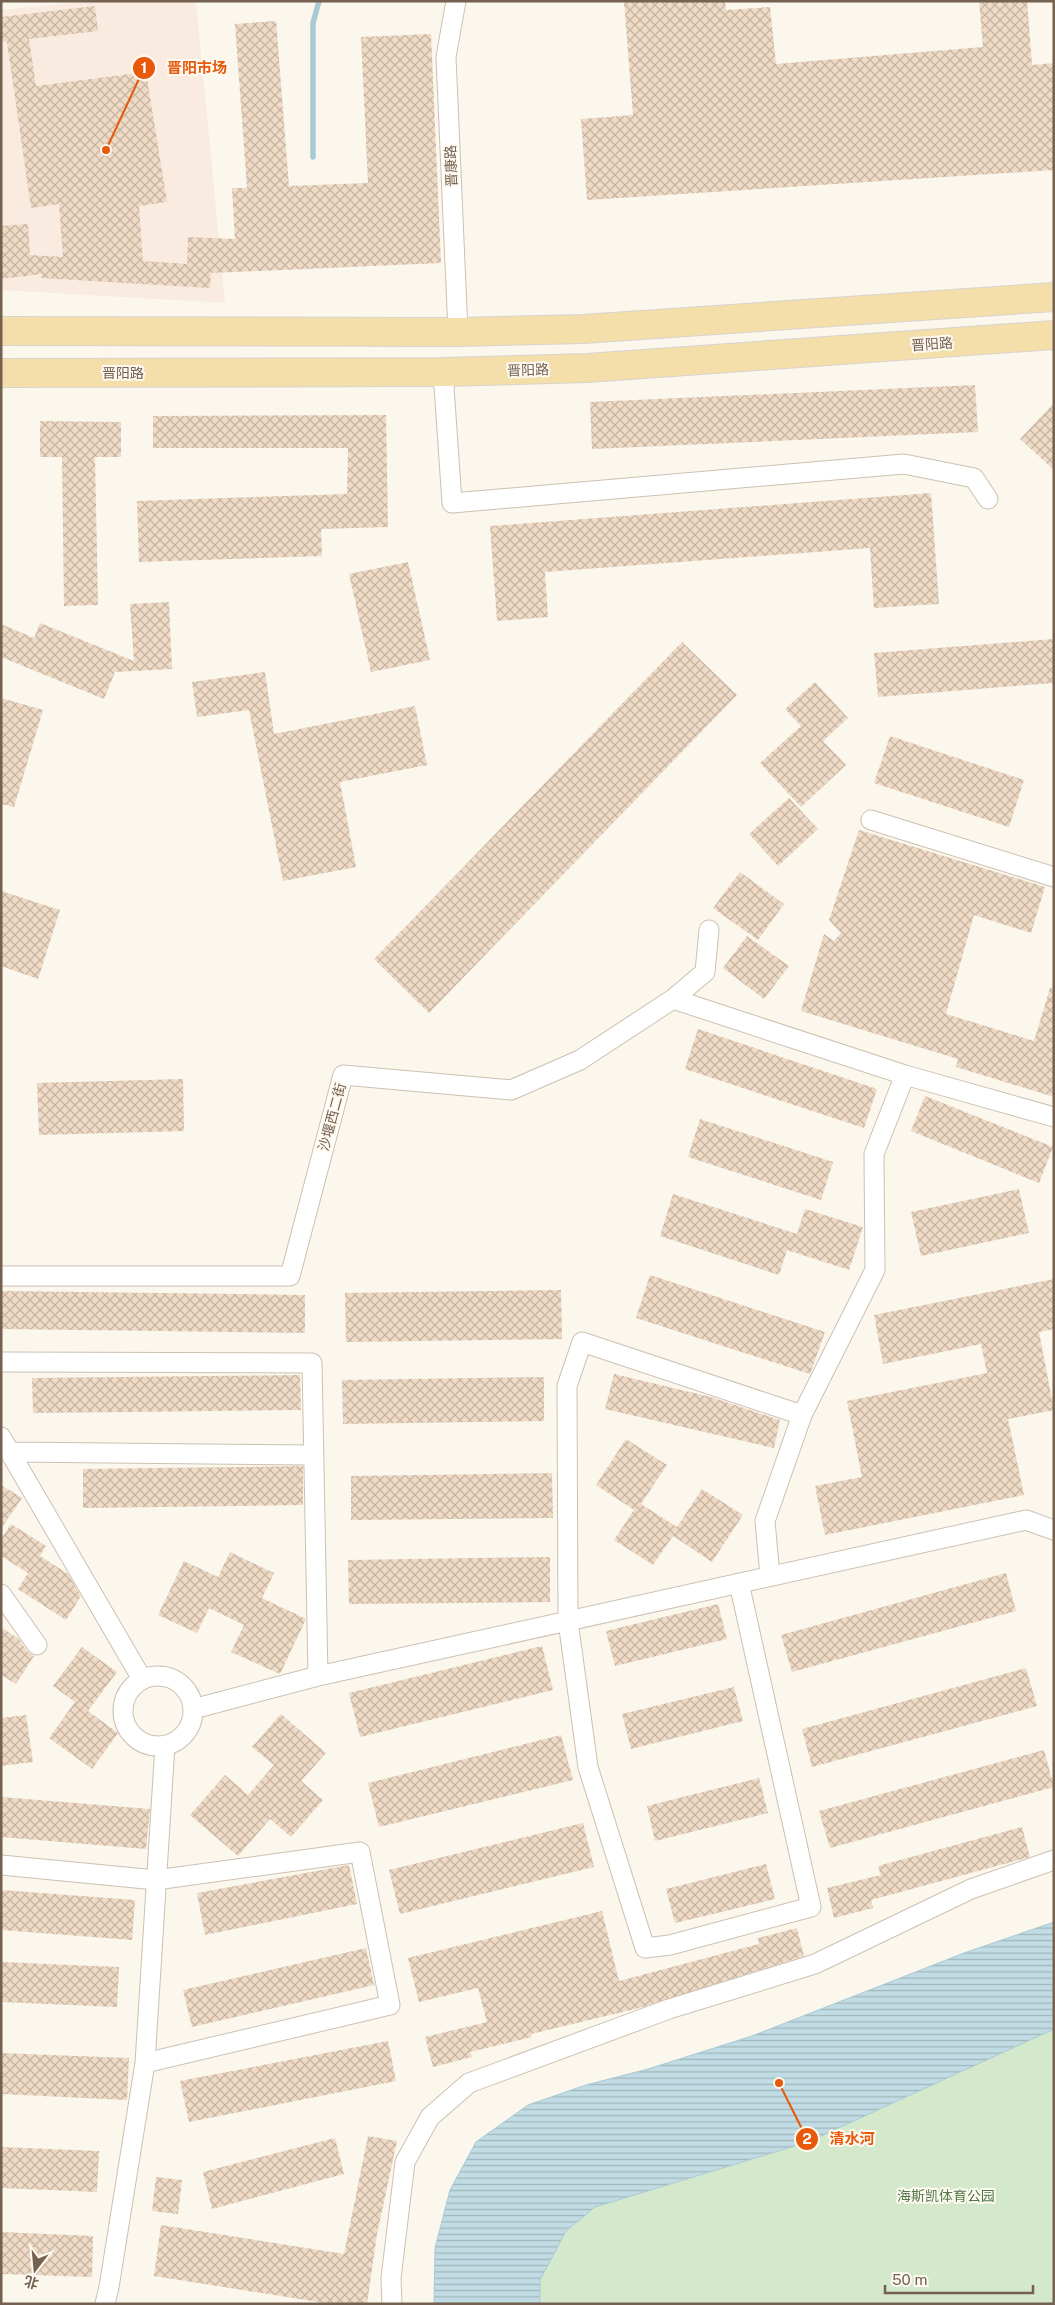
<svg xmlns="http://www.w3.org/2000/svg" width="1055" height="2305" font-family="'Public Sans','Noto Sans SC',sans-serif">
  <defs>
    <pattern id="water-rules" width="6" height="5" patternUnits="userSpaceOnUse" patternTransform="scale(1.25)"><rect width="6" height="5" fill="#c1dce4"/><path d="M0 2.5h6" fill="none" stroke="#a1b6bb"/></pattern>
    <pattern id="building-cross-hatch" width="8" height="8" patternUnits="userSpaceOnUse" patternTransform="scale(1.25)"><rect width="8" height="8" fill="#efdac6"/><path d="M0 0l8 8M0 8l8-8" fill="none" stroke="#c6b4a3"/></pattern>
  </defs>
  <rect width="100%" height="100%" fill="#fbf7ec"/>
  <!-- commercial -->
  <path fill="#faebe1" d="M91,1H196L225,303L1,290V10Z"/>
  <!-- park -->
  <path fill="#d4e9cb" d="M1054,2029V2304H540V2280L566,2231L595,2207L808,2142Z"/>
  <!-- water -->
  <path fill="url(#water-rules)" stroke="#a8cad5" d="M1054,1922V2029L808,2142L595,2207L566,2231L540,2280V2304H434L435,2248L450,2190L476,2142L528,2105L586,2085L648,2069L752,2036L964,1953Z"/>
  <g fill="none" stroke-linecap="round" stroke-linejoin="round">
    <!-- stream -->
    <path stroke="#a8cad5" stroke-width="5.5" d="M313,157V23L319,1"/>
  </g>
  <!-- building -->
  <path fill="url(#building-cross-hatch)" d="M624,1H725L726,10L770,7L776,64L983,47L979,1H1027L1032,65L1054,63V170L587,200L581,119L633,115Z
    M95,6L98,31L29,39L36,86L146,72L167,202L139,206L143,261L187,264L188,237L235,239L232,188H247L235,24L276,21L289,186L368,183L361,37L431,34L441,263L211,273L210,288L41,278L42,274L1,279V226L28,224L30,255L63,257L59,204L31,208L7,42H1V17Z
    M975,385L978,432L592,449L590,402Z
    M1054,403V470L1020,439Z
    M386,415L388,527L321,529L322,556L139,562L137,501L347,494L348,448H153V416Z
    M40,421L121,422V457H95L98,605L64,606L62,457H40Z
    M931,493L939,604L874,608L870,548L545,572L548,617L497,621L490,526Z
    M408,562L430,660L371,672L349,574Z
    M169,602L172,669L115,672L104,699L1,657V624L34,638L40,623L134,661L130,604Z
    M1054,639V683L878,697L874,653Z
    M682,642L737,695L429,1013L374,959Z
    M265,672L274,734L415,706L427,765L340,782L356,867L283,881L249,710L197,717L192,682Z
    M815,682L848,718L823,741L846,765L801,807L760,763L801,726L785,709Z
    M1,698L43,710L14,807L1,804Z
    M890,736L1024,780L1009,827L874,783Z
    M789,798L818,829L778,866L749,834Z
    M859,830L1045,887L1031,933L974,915L946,1014L1034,1041L1050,988L1054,989V1097L956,1067L958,1059L801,1011L824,934L834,941L841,933L829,920Z
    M740,872L784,904L758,940L713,908Z
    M1,891L60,910L38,979L1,966Z
    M747,936L789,966L764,999L723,968Z
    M698,1029L877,1089L864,1128L685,1069Z
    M183,1079L184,1131L39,1135L37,1083Z
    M925,1096L1053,1147L1039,1183L911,1131Z
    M700,1119L833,1162L821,1200L688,1157Z
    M1019,1189L1029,1233L921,1256L911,1212Z
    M673,1194L797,1234L805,1209L863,1227L849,1270L787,1250L779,1275L660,1236Z
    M650,1275L825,1332L810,1374L636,1318Z
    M1054,1279V1329L1039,1332L1054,1410L1008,1419L1024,1495L825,1535L815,1486L862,1477L847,1401L987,1373L981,1344L883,1364L874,1315Z
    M561,1290L562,1339L346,1342L345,1293Z
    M1,1291L305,1295V1333L1,1329Z
    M614,1374L711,1397L780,1420L774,1448L605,1409Z
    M300,1375L301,1410L33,1413L32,1378Z
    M544,1377V1421L343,1424L342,1380Z
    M626,1439L667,1465L641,1504L677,1527L702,1489L743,1515L712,1562L673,1536L653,1565L614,1540L634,1510L596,1485Z
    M303,1466V1505L83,1508V1469Z
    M552,1473L553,1518L351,1520V1476Z
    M1,1485L22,1498L1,1529Z
    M11,1524L46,1546L40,1556L68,1574L81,1596L66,1620L18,1589L28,1573L1,1556V1539Z
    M230,1552L274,1573L262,1598L306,1619L280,1674L231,1652L244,1625L209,1608L197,1633L158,1615L184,1561L218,1577Z
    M550,1557V1602L349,1604L348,1560Z
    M1006,1573L1016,1611L792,1672L781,1635Z
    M718,1604L727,1639L615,1666L606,1631Z
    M1,1627L19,1639L28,1652L34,1656L16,1684L1,1675Z
    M542,1646L553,1690L360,1737L349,1693Z
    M82,1647L117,1672L88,1711L118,1733L92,1769L49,1738L75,1702L53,1686Z
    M1026,1668L1037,1706L812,1767L802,1729Z
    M734,1687L743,1721L631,1749L622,1714Z
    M281,1714L326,1753L301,1781L323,1800L291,1837L270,1819L238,1856L190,1815L225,1775L248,1795L274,1765L252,1747Z
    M26,1715L33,1762L1,1766V1718Z
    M561,1735L573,1780L379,1827L368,1783Z
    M1044,1750L1054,1787L830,1848L819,1811Z
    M759,1778L768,1813L655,1841L647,1806Z
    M1,1797L150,1809L146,1849L1,1837Z
    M583,1823L594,1867L400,1914L389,1870Z
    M1022,1827L1030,1857L871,1900L873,1908L834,1918L827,1888L881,1875L878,1866Z
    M766,1864L775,1899L675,1923L666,1889Z
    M349,1865L357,1904L205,1935L197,1893Z
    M1,1890L135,1900L132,1940L1,1930Z
    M602,1911L619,1981L759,1944L758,1938L797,1928L804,1956L643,2007L531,2034L532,2037L470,2052L472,2057L433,2067L425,2037L487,2022L478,1988L419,2002L408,1958Z
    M366,1948L374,1985L192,2027L183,1990Z
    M1,1962L119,1967L117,2007L1,2002Z
    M388,2041L396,2081L189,2122L180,2081Z
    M1,2053L129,2058L127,2100L1,2094Z
    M368,2136L397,2141L377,2234L367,2304H331L154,2276L161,2225L344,2254Z
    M335,2138L344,2174L212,2209L203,2172Z
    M1,2147L99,2151L97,2192L1,2188Z
    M156,2177L182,2180L178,2214L152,2211Z
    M1,2232L93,2236L92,2277L1,2274Z"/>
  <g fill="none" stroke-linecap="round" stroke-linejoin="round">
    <defs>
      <path id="street" d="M456,1L446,57L458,332
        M443,372L452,503L904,464L974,478L988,499
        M871,820L1054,877
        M673,999L905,1075L1054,1117
        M1,1276H290L343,1075L511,1090L580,1060L673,999L705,972L709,930
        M1,1362L312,1363L318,1676
        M1,1437L142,1679
        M10,1452L314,1455
        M770,1576L765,1521L802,1415L875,1270L874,1154L905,1075
        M739,1583L811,1907L670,1945L645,1948L588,1767L568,1621L567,1386L582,1342L802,1415
        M1,1594L37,1645
        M123 1711a35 35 0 1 1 70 0a35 35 0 1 1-70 0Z
        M193,1709L318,1676L1026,1520L1054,1530
        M1,1865L156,1880L360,1852L390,2005L145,2063
        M105,2304L109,2287L145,2063L165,1745
        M392,2304L391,2278L405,2162L430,2117L469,2083L669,2009L815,1964L971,1889L1054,1860"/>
      <path id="primary" d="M1,331L458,332L583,329L1054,297
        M1,373L443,372L587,368L1054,335"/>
    </defs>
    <!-- street casing -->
    <use href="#street" stroke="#cdc0b2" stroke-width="21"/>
    <!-- primary casing -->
    <use href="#primary" stroke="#d8d3ce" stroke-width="30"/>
    <!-- street -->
    <use href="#street" stroke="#fff" stroke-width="19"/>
    <!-- primary -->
    <use href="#primary" stroke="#f4dfab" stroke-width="28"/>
  </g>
  <g text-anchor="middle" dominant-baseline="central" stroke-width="4" stroke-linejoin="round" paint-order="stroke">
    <!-- street labels -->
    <g font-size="14" fill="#756150" stroke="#fefaf2">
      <text transform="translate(451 166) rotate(-92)">晋康路</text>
      <text transform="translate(932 344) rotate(-4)">晋阳路</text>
      <text transform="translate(528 370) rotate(-2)">晋阳路</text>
      <text x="123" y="373">晋阳路</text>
      <text transform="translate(332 1117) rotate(-75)">沙堰西二街</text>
    </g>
    <!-- park labels -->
    <g font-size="14" fill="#537949" stroke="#fefaf2">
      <text x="946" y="2196">海斯凯体育公园</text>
    </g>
  </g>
  <!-- callouts -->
  <path fill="none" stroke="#e8590c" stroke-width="2" d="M106 150L144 68M779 2083L807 2139"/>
  <g fill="#e8590c" stroke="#fefaf2" stroke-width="2">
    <circle cx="106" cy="150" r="5"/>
    <circle cx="779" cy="2083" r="5"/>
    <circle cx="144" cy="68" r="12"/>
    <circle cx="807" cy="2139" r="12"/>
  </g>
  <g font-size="15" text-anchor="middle" font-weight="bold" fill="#fff">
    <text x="144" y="73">1</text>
    <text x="807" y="2144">2</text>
  </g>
  <g font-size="15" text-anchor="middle" font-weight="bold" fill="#e8590c" stroke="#fefaf2" stroke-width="4" stroke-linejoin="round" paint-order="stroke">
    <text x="197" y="73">晋阳市场</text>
    <text x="852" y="2144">清水河</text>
  </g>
  <!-- border -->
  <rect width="1055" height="2305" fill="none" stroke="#756150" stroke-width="5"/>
  <!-- north arrow -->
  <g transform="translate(35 2270) rotate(196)" stroke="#fefaf2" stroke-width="4" paint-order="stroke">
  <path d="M0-4L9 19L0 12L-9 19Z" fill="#756150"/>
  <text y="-8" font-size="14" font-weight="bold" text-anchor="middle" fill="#756150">北</text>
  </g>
  <!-- scale -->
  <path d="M885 2285v8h148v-8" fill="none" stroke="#756150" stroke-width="2.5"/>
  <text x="892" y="2285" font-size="15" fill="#756150" stroke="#fefaf2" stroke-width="4" paint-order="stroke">50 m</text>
</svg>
